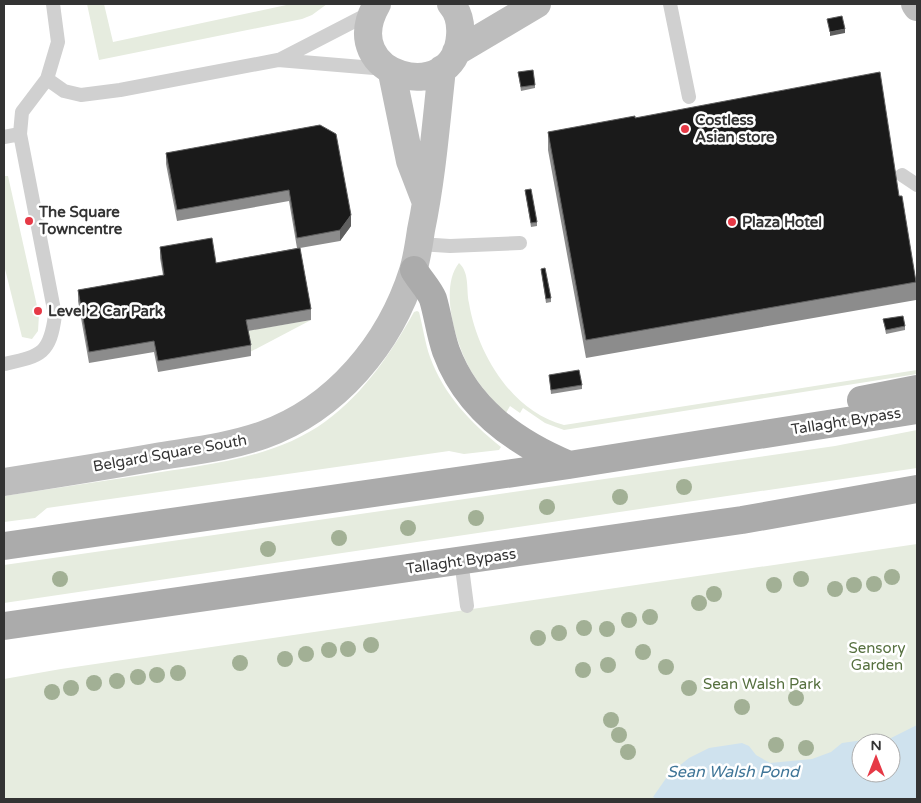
<svg xmlns="http://www.w3.org/2000/svg" width="921" height="803" font-family="'Varela Round',sans-serif">
  <rect width="100%" height="100%" fill="#fff"/>
  <!-- green -->
  <path fill="#e6ecdf" fill-rule="evenodd" d="M87,4H104L113,42L291,4H327L312,15L302,19L99,60Z
    M4,176H8L39,315L38,331L32,339L22,337L4,265Z
    M459,263C470,273 466,290 469,303C477,353 512,412 564,425L917,370V374L564,430L545,423L523,408L520,413L510,406L506,413C493,400 482,389 473,374C457,349 438,289 459,263Z
    M417,311L419,312C423,327 425,343 430,357C444,395 470,422 501,447L499,450L464,454L449,451L47,508L35,518L4,522V496C50,489 96,482 143,475C204,465 275,459 326,421C365,392 391,353 414,312Z
    M311,320L250,352L246,331Z
    M917,430V468L4,603V565L835,446Z
    M917,544V799H4V679L61,669ZM861,743H891V773H861Z"/>
  <!-- water -->
  <path fill="#cfe2ee" d="M917,725V799H657L653,797L669,774L689,758L709,748L742,743L749,746L756,755L770,763L812,759L831,752L842,743L870,739L877,743H861V773H891V743H881Z"/>
  <g fill="none" stroke-linecap="round" stroke-linejoin="round">
    <!-- lane -->
    <path stroke="#d0d0d0" stroke-width="14" d="M670,4L689,97
      M279,60L372,12
      M47,79L64,91L81,95L120,90L278,60L386,69
      M4,137L20,134
      M902,175L917,185
      M419,244L450,246L520,243
      M4,364C40,356 50,355 55,315L20,134L22,112L47,79L58,42L53,4
      M461,560L467,606"/>
    <!-- secondary -->
    <path stroke="#bdbdbd" stroke-width="28" d="M377,4C335,77 455,108 460,36C461,25 459,13 451,4
      M915,4L917,7
      M456,52L537,4
      M392,73L410,161L425,200
      M4,482C55,474 106,466 156,457C192,451 229,447 263,435C336,409 390,344 413,271C417,258 419,244 421,230C432,177 436,123 442,69"/>
    <!-- primary -->
    <path stroke="#ababab" stroke-width="28" d="M414,270C419,279 429,289 433,299C438,316 440,334 446,351C467,408 514,442 569,465
      M861,400L917,389
      M4,546L569,465L917,410
      M4,626L742,520L917,489"/>
  </g>
  <!-- trees -->
  <g fill="#a2b095">
    <circle cx="684" cy="487" r="8"/>
    <circle cx="620" cy="497" r="8"/>
    <circle cx="547" cy="507" r="8"/>
    <circle cx="476" cy="518" r="8"/>
    <circle cx="408" cy="528" r="8"/>
    <circle cx="339" cy="538" r="8"/>
    <circle cx="268" cy="549" r="8"/>
    <circle cx="892" cy="577" r="8"/>
    <circle cx="60" cy="579" r="8"/>
    <circle cx="801" cy="579" r="8"/>
    <circle cx="874" cy="584" r="8"/>
    <circle cx="774" cy="585" r="8"/>
    <circle cx="854" cy="585" r="8"/>
    <circle cx="835" cy="589" r="8"/>
    <circle cx="714" cy="594" r="8"/>
    <circle cx="699" cy="603" r="8"/>
    <circle cx="650" cy="617" r="8"/>
    <circle cx="629" cy="620" r="8"/>
    <circle cx="584" cy="628" r="8"/>
    <circle cx="607" cy="629" r="8"/>
    <circle cx="559" cy="633" r="8"/>
    <circle cx="538" cy="638" r="8"/>
    <circle cx="371" cy="645" r="8"/>
    <circle cx="348" cy="649" r="8"/>
    <circle cx="329" cy="650" r="8"/>
    <circle cx="643" cy="652" r="8"/>
    <circle cx="306" cy="654" r="8"/>
    <circle cx="285" cy="659" r="8"/>
    <circle cx="240" cy="663" r="8"/>
    <circle cx="608" cy="665" r="8"/>
    <circle cx="666" cy="667" r="8"/>
    <circle cx="583" cy="670" r="8"/>
    <circle cx="178" cy="673" r="8"/>
    <circle cx="157" cy="675" r="8"/>
    <circle cx="138" cy="677" r="8"/>
    <circle cx="117" cy="681" r="8"/>
    <circle cx="94" cy="683" r="8"/>
    <circle cx="71" cy="688" r="8"/>
    <circle cx="689" cy="688" r="8"/>
    <circle cx="52" cy="692" r="8"/>
    <circle cx="796" cy="698" r="8"/>
    <circle cx="742" cy="707" r="8"/>
    <circle cx="611" cy="720" r="8"/>
    <circle cx="619" cy="735" r="8"/>
    <circle cx="776" cy="745" r="8"/>
    <circle cx="806" cy="748" r="8"/>
    <circle cx="628" cy="752" r="8"/>
  </g>
  <!-- wall -->
  <path fill="#8c8c8c" d="M518,72L535,85V88L521,91Z
    M635,118L916,282V300L586,358L548,150V132Z
    M320,125L351,226L340,241L300,248L311,309V320L248,331L251,345V356L158,372L154,352L89,363L78,301V290L163,275L160,258V247L216,263L297,248L289,201L177,221L166,164V153Z
    M525,190L537,222V226L531,227Z
    M541,269L551,298V302L546,303Z
    M883,319L905,326V330L886,334Z
    M549,375L582,385V389L551,394Z"/>
  <!-- shaded-wall -->
  <path fill="#5f5f5f" d="M845,29V33L830,36V32Z
    M351,215V226L340,241V230Z"/>
  <!-- building -->
  <path fill="#1a1a1a" stroke="#5f5f5f" d="M842,16L845,29L830,32L827,19Z
    M533,70L535,85L521,87L518,72Z
    M880,72L899,196H902L916,282L586,340L548,132L635,116V118Z
    M320,125L336,134L351,215L340,230L297,238L289,190L177,210L166,153Z
    M531,189L537,222L531,223L525,190Z
    M212,238L216,263L300,248L311,309L246,320L251,345L158,361L154,341L89,352L78,290L164,275L160,247Z
    M545,268L551,298L546,299L541,269Z
    M903,316L905,326L886,330L883,319Z
    M579,370L582,385L551,390L549,375Z"/>
  <!-- markers -->
  <g fill="#e63946" stroke="#fff" stroke-width="2">
    <circle cx="685" cy="129" r="5"/>
    <circle cx="29" cy="221" r="5"/>
    <circle cx="732" cy="222" r="5"/>
    <circle cx="38" cy="311" r="5"/>
  </g>
  <g text-anchor="middle" dominant-baseline="central" stroke-width="5" stroke-linejoin="round" paint-order="stroke">
    <!-- poi labels -->
    <g font-size="15" font-weight="bold" fill="#333" stroke="#fff" text-anchor="start">
      <text x="695" y="120">Costless<tspan x="695" dy="17">Asian store</tspan></text>
      <text x="39" y="212">The Square<tspan x="39" dy="17">Towncentre</tspan></text>
      <text x="742" y="222">Plaza Hotel</text>
      <text x="48" y="311">Level 2 Car Park</text>
    </g>
    <!-- street labels -->
    <g font-size="15" fill="#333" stroke="#fff">
      <text transform="translate(846 421) rotate(-9)">Tallaght Bypass</text>
      <text transform="translate(170 453) rotate(-10)">Belgard Square South</text>
      <text transform="translate(461 561) rotate(-8)">Tallaght Bypass</text>
    </g>
    <!-- park labels -->
    <g font-size="15" fill="#56703f" stroke="#fff">
      <text x="877" y="648">Sensory<tspan x="877" dy="17">Garden</tspan></text>
      <text x="762" y="684">Sean Walsh Park</text>
    </g>
    <!-- water labels -->
    <g font-size="16" font-style="italic" fill="#3f7597" stroke="#fff">
      <text x="733" y="772">Sean Walsh Pond</text>
    </g>
  </g>
  <!-- border -->
  <rect width="921" height="803" fill="none" stroke="#333333" stroke-width="10"/>
  <!-- north arrow -->
  <g transform="translate(876 758)"><circle r="24" fill="#ffffff" stroke="#adadad"/>
  <path d="M0-4L9 19L0 12L-9 19Z" fill="#e63946"/>
  <text y="-8" font-size="14" font-weight="bold" text-anchor="middle" fill="#333333">N</text>
  </g>
</svg>
